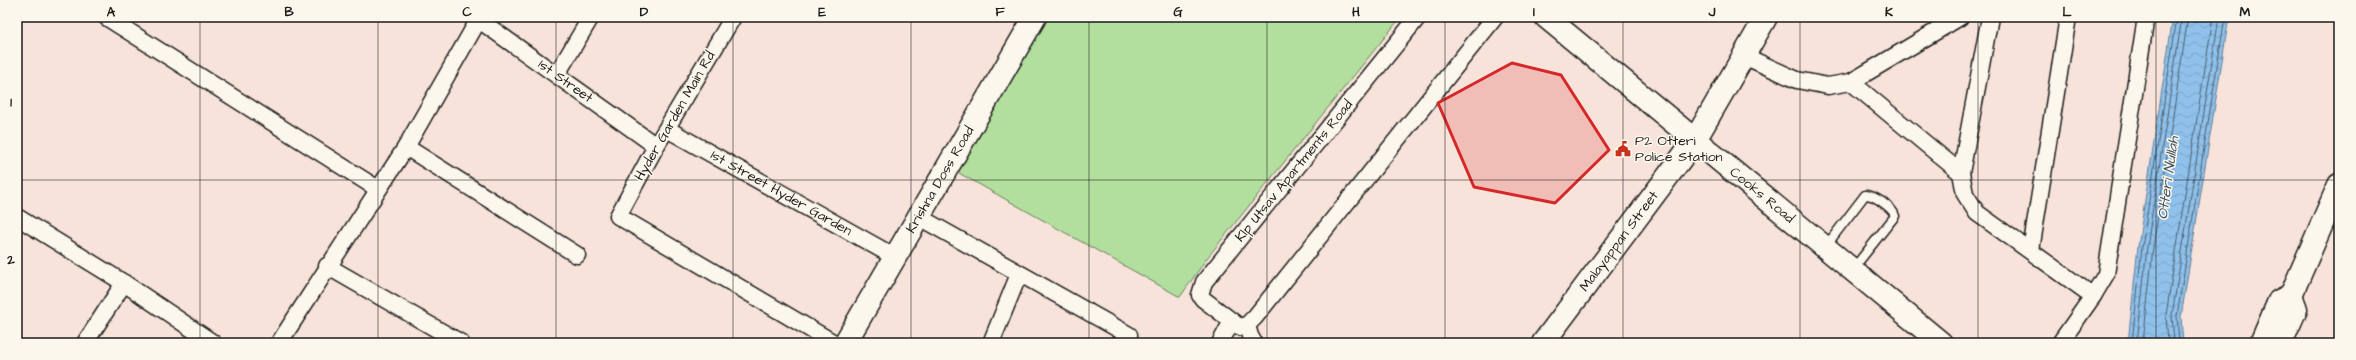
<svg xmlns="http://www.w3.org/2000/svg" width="2356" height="360" font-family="'Architects Daughter',sans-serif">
  <defs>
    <pattern id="water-waves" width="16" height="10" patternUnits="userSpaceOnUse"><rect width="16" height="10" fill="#8fc1eb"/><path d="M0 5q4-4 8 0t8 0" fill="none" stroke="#7ba5c9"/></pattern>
  </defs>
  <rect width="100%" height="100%" fill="#f8e3db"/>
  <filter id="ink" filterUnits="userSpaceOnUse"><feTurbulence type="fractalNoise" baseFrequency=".025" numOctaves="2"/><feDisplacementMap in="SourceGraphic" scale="8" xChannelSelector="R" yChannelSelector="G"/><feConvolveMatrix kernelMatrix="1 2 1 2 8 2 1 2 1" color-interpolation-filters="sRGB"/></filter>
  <g filter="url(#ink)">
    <!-- green -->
    <path fill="#b2df9d" stroke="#677e5c" d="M1048,17H1401L1207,258L1180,297L957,172Z"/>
    <!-- water -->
    <path fill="url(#water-waves)" stroke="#617f98" d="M2173,17H2229L2181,317L2183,343H2128L2138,246Z"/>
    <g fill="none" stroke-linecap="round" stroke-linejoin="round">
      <!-- shore -->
      <path stroke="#4a5e6f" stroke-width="1" d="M2132,343L2142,247L2177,17
        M2137,343L2147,247L2182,17
        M2143,343L2153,248L2188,17
        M2168,343L2166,315L2213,17
        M2174,343L2172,315L2219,17
        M2179,343L2177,316L2225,17"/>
      <defs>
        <path id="lane" d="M1826,246L1865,195C1873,194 1893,208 1895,216L1853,269"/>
        <g id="street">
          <path d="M106,17L378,189"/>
          <path id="s1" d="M475,17L656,146"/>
          <path d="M733,17L656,146L618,216L834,343"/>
          <path d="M1418,17L1204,282L1200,295L1203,299L1237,325L1241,327L1247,325L1255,317L1495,17"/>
          <path d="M1744,56L1797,80L1828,86L1851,82L1961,173L1965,194L1977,213L2093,296L2060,343"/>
          <path d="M557,74L591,17"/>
          <path d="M1851,82L1960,17"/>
          <path id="s2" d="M667,129L895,257"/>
          <path d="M406,147L577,255"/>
          <path d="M1961,173L1990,17"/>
          <path d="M17,217L124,283L213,343"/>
          <path d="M919,217L1129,335L1127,343"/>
          <path d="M2031,250L2068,17"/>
          <path d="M327,266L461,343"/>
          <path d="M2093,296L2106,274L2146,17"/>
          <path d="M1247,325L1250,336L1254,343"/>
          <path d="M85,343L124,283"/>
          <path d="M279,343L406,147L479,19"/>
          <path d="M991,343L1019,274"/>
          <path d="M1220,343L1232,321"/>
        </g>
        <g id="secondary">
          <path id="s3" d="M845,343L1035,17"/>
          <path id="s4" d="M1543,343L1695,140L1766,17"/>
          <path d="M2261,343L2279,301L2291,295L2339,185"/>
          <path d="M2281,343L2296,309L2291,295"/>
        </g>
        <g id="primary">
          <path id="s5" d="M1546,17L1941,343"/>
        </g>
      </defs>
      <!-- lane casing -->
      <use href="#lane" stroke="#1c1c1c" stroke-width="11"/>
      <!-- street casing -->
      <use href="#street" stroke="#1c1c1c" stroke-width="19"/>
      <!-- secondary casing -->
      <use href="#secondary" stroke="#1c1c1c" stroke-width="25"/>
      <!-- primary casing -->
      <use href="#primary" stroke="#1c1c1c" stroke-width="25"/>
      <!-- lane -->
      <use href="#lane" stroke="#fbf7ec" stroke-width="8"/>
      <!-- street -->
      <use href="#street" stroke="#fbf7ec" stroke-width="16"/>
      <!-- secondary -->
      <use href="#secondary" stroke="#fbf7ec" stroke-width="22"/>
      <!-- primary -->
      <use href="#primary" stroke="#fbf7ec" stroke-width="22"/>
    </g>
  </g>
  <!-- marked area -->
  <path fill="#d62828" fill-opacity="0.2" stroke="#d62828" stroke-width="3" stroke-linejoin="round" d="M1512,63L1561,75L1609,150L1555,203L1474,187L1438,103Z"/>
  <!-- grid -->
  <path fill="none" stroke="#1c1c1c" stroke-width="1" stroke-opacity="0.55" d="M200,17V343M378,17V343M556,17V343M733,17V343M911,17V343M1089,17V343M1267,17V343M1445,17V343M1623,17V343M1800,17V343M1978,17V343M2156,17V343M17,180H2339"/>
  <!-- icons -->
  <defs>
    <symbol id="civic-bare" viewBox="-9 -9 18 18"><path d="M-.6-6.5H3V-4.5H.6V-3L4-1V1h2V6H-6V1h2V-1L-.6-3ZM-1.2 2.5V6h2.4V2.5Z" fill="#c8321e" stroke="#fbf7ec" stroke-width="2.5" paint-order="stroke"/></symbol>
  </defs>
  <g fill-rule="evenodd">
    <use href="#civic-bare" x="1612" y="138" width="22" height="22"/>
  </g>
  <g text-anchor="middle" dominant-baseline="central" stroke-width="3" stroke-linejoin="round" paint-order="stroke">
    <!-- street labels -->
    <g font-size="14" fill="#1c1c1c" stroke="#fbf7ec">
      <text stroke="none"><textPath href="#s1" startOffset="111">1st Street</textPath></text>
      <text transform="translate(675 116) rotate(-60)">Hyder Garden Main Rd</text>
      <text transform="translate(1294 171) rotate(-51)">Klp Utsav Apartments Road</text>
      <text stroke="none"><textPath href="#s3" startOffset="189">Krishna Doss Road</textPath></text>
      <text stroke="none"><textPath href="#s2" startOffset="131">1st Street Hyder Garden</textPath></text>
      <text stroke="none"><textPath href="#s5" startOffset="280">Cooks Road</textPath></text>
      <text stroke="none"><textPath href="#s4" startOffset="127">Malayappan Street</textPath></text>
    </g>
    <!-- poi labels -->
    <g font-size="14" fill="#1c1c1c" stroke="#fbf7ec" text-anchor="start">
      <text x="1635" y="141">P2 Otteri<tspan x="1635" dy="16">Police Station</tspan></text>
    </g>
    <!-- water labels -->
    <g font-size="15" font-style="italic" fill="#445664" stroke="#fbf7ec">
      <text transform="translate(2168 178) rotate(-82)">Otteri Nullah</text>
    </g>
  </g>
  <!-- margin -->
  <rect width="2356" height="360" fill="none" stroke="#fbf7ec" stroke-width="44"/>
  <rect x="22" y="22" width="2312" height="316" fill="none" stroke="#1c1c1c" stroke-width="1.5"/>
  <g font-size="13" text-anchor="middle" font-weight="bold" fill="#1c1c1c">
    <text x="111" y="16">A</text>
    <text x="289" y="16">B</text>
    <text x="467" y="16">C</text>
    <text x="644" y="16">D</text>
    <text x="822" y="16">E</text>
    <text x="1000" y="16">F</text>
    <text x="1178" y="16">G</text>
    <text x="1356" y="16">H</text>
    <text x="1534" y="16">I</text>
    <text x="1712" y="16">J</text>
    <text x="1889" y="16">K</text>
    <text x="2067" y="16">L</text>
    <text x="2245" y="16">M</text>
    <text x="11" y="106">1</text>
    <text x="11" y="264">2</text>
  </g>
</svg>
